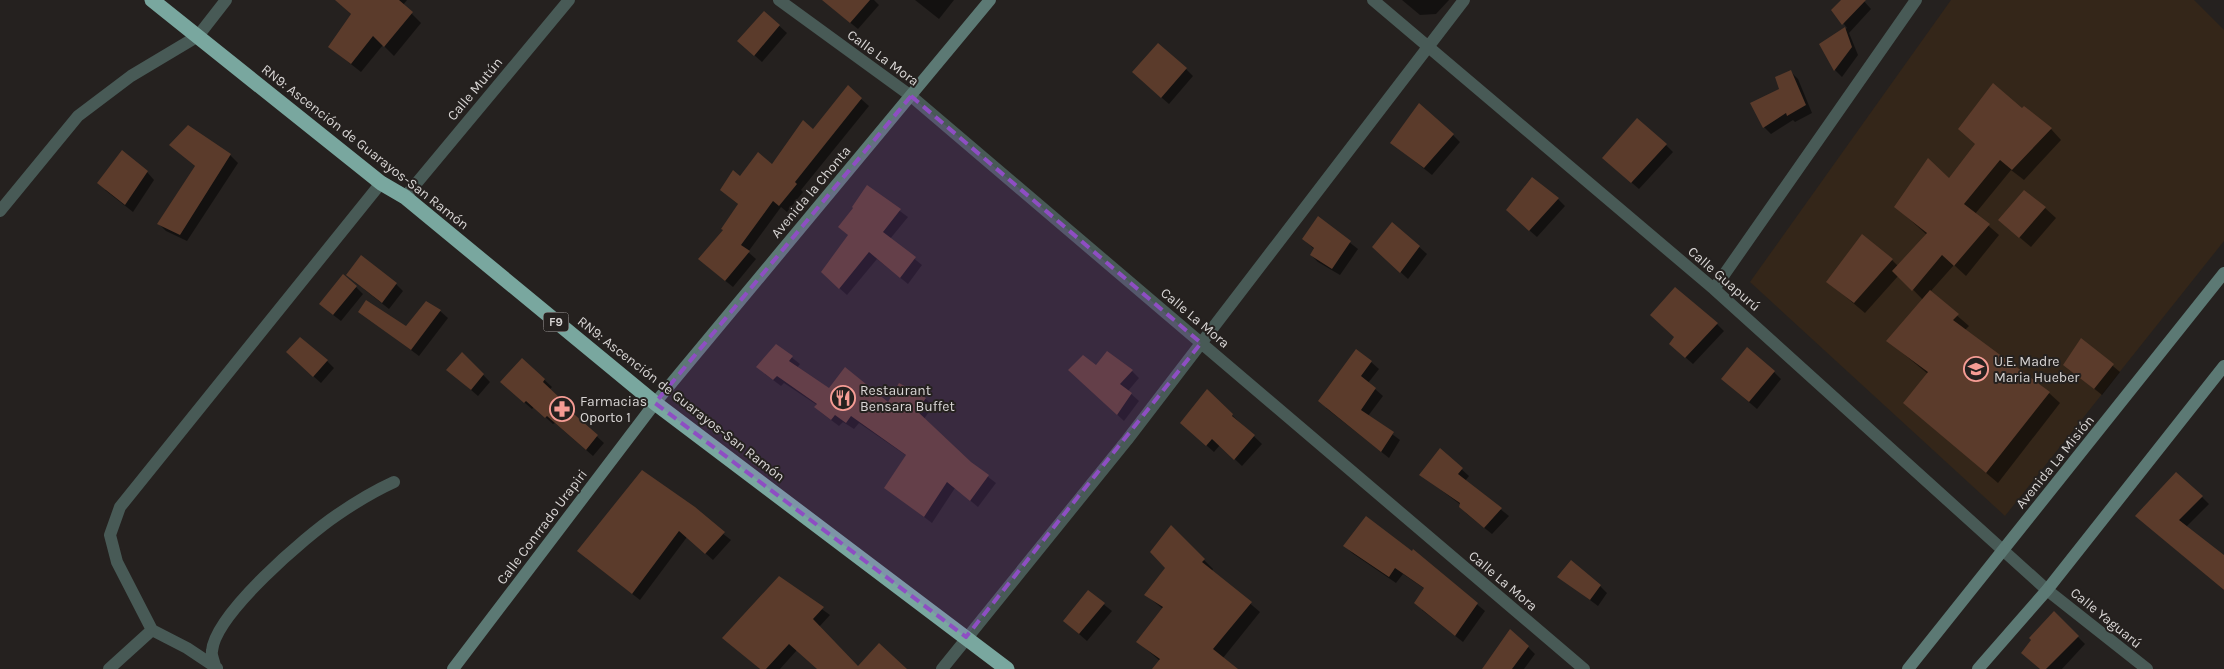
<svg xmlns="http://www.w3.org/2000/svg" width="2224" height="669" font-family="Karla,sans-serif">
  <rect width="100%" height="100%" fill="#25211f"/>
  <!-- education -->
  <path fill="#342619" d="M1951,0H2194L2224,30V241L2005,516L1750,282Z"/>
  <!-- shadow -->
  <path fill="#0007" d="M336,0H407L403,5L421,23L394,56L383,45L361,72L329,47L352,15Z
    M832,0H874L879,5L858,29L836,11Z
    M915,0H954L939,19Z
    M1402,0H1449L1436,14L1420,15Z
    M1842,0H1863L1871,9L1849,33L1858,55L1842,77L1835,70L1821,44L1847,28L1833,10Z
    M765,13L787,33L762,62L746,48Z
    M1186,69L1193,76L1169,104L1140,79Z
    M1791,72L1798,79L1812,113L1795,122L1793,120L1771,134L1764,127L1780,89Z
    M861,99L869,106L801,190L803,192L787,212L781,207L748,252L756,259L733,287L707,266L739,205L721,190L740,178L772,166L814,131Z
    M2023,110L2051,129L2061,140L2024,180L2011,170L1975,214L1999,235L1966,276L1954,265L1930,292L1969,326L1965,330L2049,393L2060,403L1998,483L1904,403L1928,374L1888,341L1923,300L1899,275L1865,313L1828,282L1892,260L1898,266L1927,235L1896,207L1949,179Z
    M188,126L230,155L238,163L187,241L166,231L159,224L196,167L171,145Z
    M1453,135L1460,142L1432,175L1392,143Z
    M1666,145L1673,152L1639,189L1611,165Z
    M147,172L154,180L133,212L105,190Z
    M867,187L908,217L890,239L922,265L908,284L877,259L847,295L829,279L849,236L855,208Z
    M1558,199L1565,206L1537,237L1514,217Z
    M2045,208L2056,218L2031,247L1999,220Z
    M1318,218L1358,249L1340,275L1318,262L1311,255L1314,249L1303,239Z
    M1393,224L1427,254L1408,279L1381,254Z
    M355,282L396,284L403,291L389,309Z
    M356,287L363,294L341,321L328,311Z
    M426,302L440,311L448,318L419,356L360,312L407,328Z
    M1717,324L1724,331L1693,364L1678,351L1676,338Z
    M2082,340L2120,372L2102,395L2065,365Z
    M776,345L800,364L797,368L829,390L888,403L899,384L926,399L933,406L924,419L970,463L996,483L978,507L955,488L932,523L886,488L907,456L859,423L854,429L843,422L839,426L823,414L815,407L817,405L784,383L781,386L765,374Z
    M462,353L490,382L478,396L448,370Z
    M522,359L552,387L549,390L568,408L567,409L604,443L593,456L555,423L553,424L534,407L532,409L509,389Z
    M295,360L327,361L334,368L321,383Z
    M1371,362L1379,369L1368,383L1383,396L1368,416L1400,440L1389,458L1326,408Z
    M1096,366L1132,371L1139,378L1128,391L1139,401L1124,421L1077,377Z
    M1774,372L1781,379L1757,409L1730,386Z
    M1207,391L1262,444L1242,466L1220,445L1214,452L1189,430Z
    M1440,450L1469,476L1465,481L1509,516L1492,534L1467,514L1460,507L1461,505L1421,475Z
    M643,472L731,540L713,560L687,537L640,600L586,558Z
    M2202,497L2209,504L2186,527L2224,556V590L2136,516Z
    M1171,527L1213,569L1212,571L1260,612L1223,658L1236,669H1153L1160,661L1138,642L1163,609L1146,595L1167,568Z
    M1344,545L1412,553L1413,551L1485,611L1463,642L1422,610L1425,589L1403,574L1396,583L1352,553Z
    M1559,577L1600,586L1607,593L1598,606Z
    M779,578L830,615L819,627L858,668L905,669H818L797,650L780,669H760L724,638Z
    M1088,592L1112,611L1087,641L1064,621Z
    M2054,613L2085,644L2062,669H2041Z
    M1528,647L1535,654L1524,669H1483Z"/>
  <!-- building -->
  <path fill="#5b3b2b" d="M335,0H399L413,12L384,47L373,36L351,64L328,47L351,14Z
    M822,0H870L850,23Z
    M1841,0H1866L1842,25L1831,10Z
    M764,11L780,25L754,56L737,41Z
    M1845,27L1852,47L1834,71L1819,44Z
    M1158,43L1187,68L1161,98L1132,72Z
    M1791,70L1806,105L1787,116L1786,113L1763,128L1750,103L1779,89L1775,77Z
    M1993,83L2022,108L2024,106L2052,128L2012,170L2000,160L1964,204L1990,224L1954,266L1942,255L1912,291L1892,271L1927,233L1894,207L1928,158L1949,178L1975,144L1958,129Z
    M848,85L862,98L795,182L797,184L779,206L773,201L741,245L750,251L725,281L698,259L723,230L721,229L738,204L720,190L733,170L740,176L758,152L772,164L803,120L813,129Z
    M1419,103L1454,134L1424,168L1390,143Z
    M1637,118L1667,144L1631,183L1602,158Z
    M188,125L231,154L180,235L157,224L195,166L169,145Z
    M122,150L148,171L125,205L97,183Z
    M1532,177L1559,198L1529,231L1506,210Z
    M867,185L901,209L883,232L916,257L900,278L869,252L839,289L821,272L848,235L838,227L853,208L852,207Z
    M2024,190L2046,207L2019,238L1998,220Z
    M1318,216L1351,241L1332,269L1310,255L1314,248L1302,239Z
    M1392,222L1420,246L1400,273L1372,247Z
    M1862,234L1893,259L1854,303L1826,282Z
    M361,255L397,283L382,303L346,275Z
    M343,274L357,286L333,315L319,304Z
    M1675,287L1718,323L1685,358L1669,344L1674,337L1650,315Z
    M1930,290L1959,314L1953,320L2050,392L1986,473L1903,403L1928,372L1886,341Z
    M366,300L406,326L426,301L441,310L411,350L358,312Z
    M300,337L328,360L313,377L286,352Z
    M2081,338L2114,364L2094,389L2063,365Z
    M776,344L793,356L789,361L829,388L845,367L888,402L899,383L926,398L917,411L971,462L989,475L970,501L947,482L924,517L884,488L906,455L851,416L846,423L835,415L831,420L814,407L817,404L777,376L773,380L756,367Z
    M1747,347L1775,371L1749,402L1721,379Z
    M1356,349L1372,361L1361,376L1376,388L1361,410L1394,432L1381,452L1318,401Z
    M1107,351L1133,370L1120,384L1132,393L1117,415L1068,370L1083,355L1096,365Z
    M462,352L484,374L471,390L446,370Z
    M522,358L545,379L543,382L562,400L560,402L598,435L586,450L547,416L545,418L526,401L524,403L500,382Z
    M1207,389L1233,414L1232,416L1255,435L1234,460L1212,439L1206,446L1180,423Z
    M1440,448L1463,468L1458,474L1502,508L1484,528L1459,507L1460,503L1419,475Z
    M642,470L695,507L725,532L705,554L679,531L632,594L577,551Z
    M2176,472L2203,496L2179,520L2224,555V590L2135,516Z
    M1366,516L1412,551L1413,549L1478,603L1455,636L1414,603L1424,588L1395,568L1389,577L1343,546Z
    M1171,525L1205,559L1202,562L1252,602L1213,649L1238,669H1152L1160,659L1136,642L1163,607L1144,595L1165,568L1150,552Z
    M1571,560L1601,585L1590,600L1557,577Z
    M779,576L824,607L813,619L858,666L879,643L907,669H817L789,644L766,669H760L722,638Z
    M1088,590L1105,603L1079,634L1063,621Z
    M2054,611L2079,636L2046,669H2040L2021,653L2031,640L2029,638Z
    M1510,629L1529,646L1512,669H1482Z"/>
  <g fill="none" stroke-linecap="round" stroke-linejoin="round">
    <!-- street -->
    <path stroke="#485a56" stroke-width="12" d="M779,0L911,96L1584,669
      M1373,0L1714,289L2047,590L2147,669
      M405,197L569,0
      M0,211L78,116L131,76L198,36L226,0
      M1714,289L1916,0
      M152,630L117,562L110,535L120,507L381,183
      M152,630L187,648L217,668
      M215,666C214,661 211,655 212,651C215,614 306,536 337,515C356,502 374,491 394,482
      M109,669L152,630
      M942,669L1127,440L1464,0"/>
    <!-- secondary -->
    <path stroke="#5c7974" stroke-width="12" d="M453,669L655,403L990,0
      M1908,669L2224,273
      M1978,669L2047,590L2224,366"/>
    <!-- highway -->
    <path stroke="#79a79f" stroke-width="15" d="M152,0L381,183L405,197L655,403L1007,669"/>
  </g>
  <!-- marked area -->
  <path fill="#8e4ec3" fill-opacity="0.2" stroke="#8e4ec3" stroke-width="4" stroke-dasharray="10 6" stroke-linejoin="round" d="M911,96L1201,343L966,637L655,403Z"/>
  <!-- icons -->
  <defs>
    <symbol id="school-ring" viewBox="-11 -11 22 22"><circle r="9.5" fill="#25211f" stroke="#f59c94" stroke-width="1.5"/><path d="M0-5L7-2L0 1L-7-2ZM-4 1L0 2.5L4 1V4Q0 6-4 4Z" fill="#f59c94"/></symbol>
    <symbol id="restaurant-ring" viewBox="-11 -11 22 22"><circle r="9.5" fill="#25211f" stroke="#f59c94" stroke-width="1.5"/><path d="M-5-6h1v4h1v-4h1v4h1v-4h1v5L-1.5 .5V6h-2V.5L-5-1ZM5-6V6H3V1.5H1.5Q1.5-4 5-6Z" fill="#f59c94"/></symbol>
    <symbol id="pharmacy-ring" viewBox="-11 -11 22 22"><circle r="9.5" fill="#25211f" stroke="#f59c94" stroke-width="1.5"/><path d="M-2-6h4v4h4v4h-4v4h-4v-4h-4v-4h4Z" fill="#f59c94"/></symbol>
  </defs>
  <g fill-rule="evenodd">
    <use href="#school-ring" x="1962" y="355" width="28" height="28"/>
    <use href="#restaurant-ring" x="829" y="384" width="28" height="28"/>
    <use href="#pharmacy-ring" x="548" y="395" width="28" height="28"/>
  </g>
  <g text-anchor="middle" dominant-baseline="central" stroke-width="4" stroke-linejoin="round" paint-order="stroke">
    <!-- shield labels -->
    <rect fill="#25211f" stroke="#a29f9e" stroke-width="1" x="543.5" y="312.5" width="25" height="19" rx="4"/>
    <g font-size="12" font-weight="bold" fill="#d8d5d4">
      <text x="556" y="322">F9</text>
    </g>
    <!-- street labels -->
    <g font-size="14" fill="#d8d5d4" stroke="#25211f">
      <text transform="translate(883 58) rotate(36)">Calle La Mora</text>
      <text transform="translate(475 89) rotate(-50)">Calle Mutún</text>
      <text transform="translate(365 147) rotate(38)">RN9: Ascención de Guarayos-San Ramón</text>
      <text transform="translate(811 192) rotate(-50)">Avenida la Chonta</text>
      <text transform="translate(1724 279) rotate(41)">Calle Guapurú</text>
      <text transform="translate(1195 318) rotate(40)">Calle La Mora</text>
      <text transform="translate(681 399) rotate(38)">RN9: Ascención de Guarayos-San Ramón</text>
      <text transform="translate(2055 462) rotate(-51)">Avenida La Misión</text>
      <text transform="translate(542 527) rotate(-53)">Calle Conrrado Urapiri</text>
      <text transform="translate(1503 581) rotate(40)">Calle La Mora</text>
      <text transform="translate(2106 618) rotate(39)">Calle Yaguarú</text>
    </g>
    <!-- poi labels -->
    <g font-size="14" fill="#d8d5d4" stroke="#25211f" text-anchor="start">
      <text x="1994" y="361">U.E. Madre<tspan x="1994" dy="16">Maria Hueber</tspan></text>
      <text x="860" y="390">Restaurant<tspan x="860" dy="16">Bensara Buffet</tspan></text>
      <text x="580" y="401">Farmacias<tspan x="580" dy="16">Oporto 1</tspan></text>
    </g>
  </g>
</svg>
